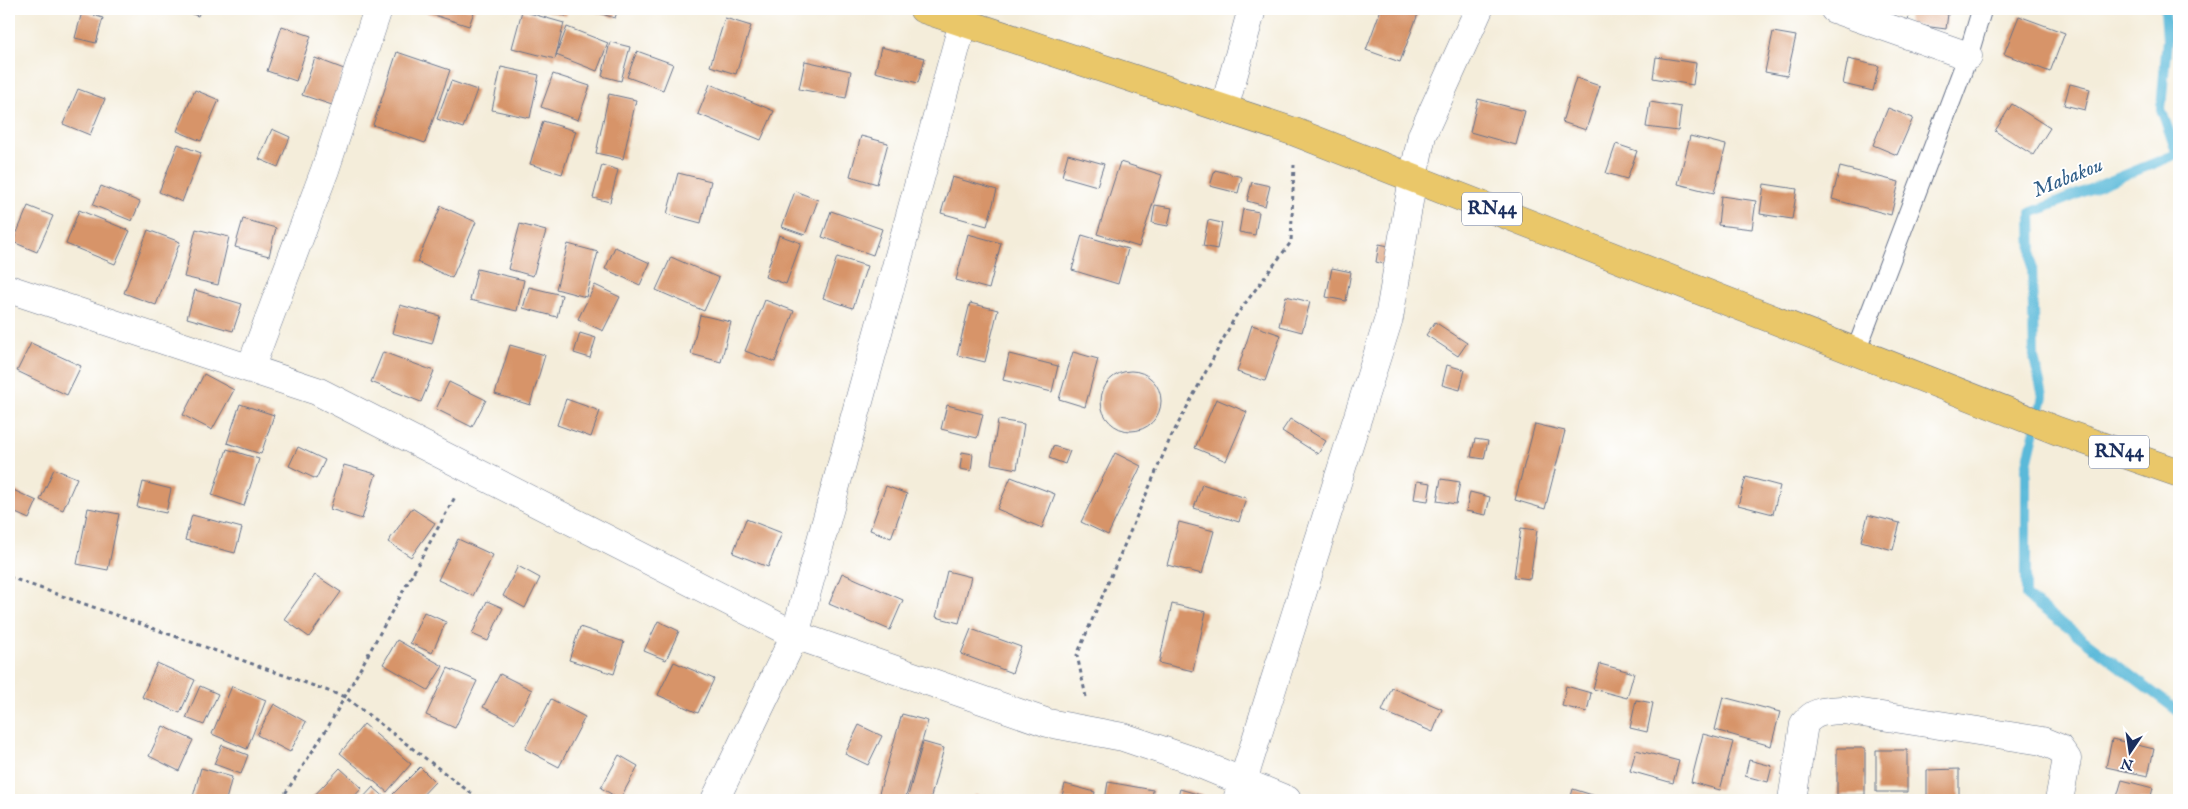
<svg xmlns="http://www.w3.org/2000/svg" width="2188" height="809" font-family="'IM FELL English',serif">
  <rect width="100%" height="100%" fill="#fff"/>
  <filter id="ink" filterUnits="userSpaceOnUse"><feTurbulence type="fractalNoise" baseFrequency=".02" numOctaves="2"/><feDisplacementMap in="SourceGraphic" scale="10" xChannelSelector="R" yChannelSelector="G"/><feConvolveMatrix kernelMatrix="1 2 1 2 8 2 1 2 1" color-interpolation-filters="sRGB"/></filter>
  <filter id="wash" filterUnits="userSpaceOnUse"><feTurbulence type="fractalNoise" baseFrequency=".0096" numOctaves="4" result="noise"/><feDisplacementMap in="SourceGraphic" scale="20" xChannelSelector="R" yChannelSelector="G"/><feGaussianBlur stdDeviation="1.12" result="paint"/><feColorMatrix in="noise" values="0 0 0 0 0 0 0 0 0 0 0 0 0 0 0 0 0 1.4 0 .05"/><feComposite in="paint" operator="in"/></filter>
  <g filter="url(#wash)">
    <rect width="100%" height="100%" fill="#f4edda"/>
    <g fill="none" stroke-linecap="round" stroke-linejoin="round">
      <!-- stream -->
      <path stroke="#5ab9d9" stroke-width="10" d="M2165,9L2167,40L2161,109L2177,154L2031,213L2034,358L2043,396L2026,468V596L2179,712"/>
    </g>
    <g id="blocks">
      <!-- building -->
      <path fill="#d79469" d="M177,9H201L198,16Z
        M415,9H475L469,26Z
        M538,9H568L566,16Z
        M585,9H618L615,18Z
        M1381,9H1403L1418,14L1400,62L1366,50Z
        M1909,9L1948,14L1946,29L1908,24Z
        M522,11L564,23L555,59L512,48Z
        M82,12L103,18L96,43L75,38Z
        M2019,16L2065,33L2050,72L2004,54Z
        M725,18L751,26L736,74L710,66Z
        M282,26L311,36L296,81L267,71Z
        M567,27L608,43L597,71L556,55Z
        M1773,32L1796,36L1787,76L1765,72Z
        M610,42L630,47L621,81L602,76Z
        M881,47L925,58L918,83L875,72Z
        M637,51L673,64L663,90L627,77Z
        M397,52L450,70L425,143L373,125Z
        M1656,57L1696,63L1693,85L1653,78Z
        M315,58L344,69L332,105L302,95Z
        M1848,59L1879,66L1873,91L1843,84Z
        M805,61L851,71L846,98L799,89Z
        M501,67L539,75L530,118L492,110Z
        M553,74L590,86L578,120L541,107Z
        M1576,78L1600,86L1586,130L1562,122Z
        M451,81L477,90L463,128L437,119Z
        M710,84L774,111L761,140L698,114Z
        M2070,84L2090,89L2085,110L2064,105Z
        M78,89L105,99L90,135L63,124Z
        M195,90L219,100L201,141L177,131Z
        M609,94L636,100L623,159L596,153Z
        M1478,99L1525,111L1516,145L1470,132Z
        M1650,102L1681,107L1678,131L1646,127Z
        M2012,104L2050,128L2033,155L1995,131Z
        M1888,108L1913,118L1897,155L1873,145Z
        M543,121L576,131L562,174L530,164Z
        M272,129L290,137L278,167L259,159Z
        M861,136L888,143L877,184L850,176Z
        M1690,136L1726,145L1714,193L1678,184Z
        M178,144L201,153L182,202L159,192Z
        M1616,144L1637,151L1627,179L1606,173Z
        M1068,154L1104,164L1097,186L1062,176Z
        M1120,162L1162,175L1139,247L1097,234Z
        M602,165L618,170L610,202L593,198Z
        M1840,167L1899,182L1891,215L1832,199Z
        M1215,170L1242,177L1238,193L1210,186Z
        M678,173L711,181L701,223L667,214Z
        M952,177L997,190L987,226L941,213Z
        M1252,182L1270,186L1265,206L1247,201Z
        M1764,184L1797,189L1792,219L1760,214Z
        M101,186L140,202L132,221L93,205Z
        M795,191L818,200L805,235L782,227Z
        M1721,196L1756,201L1752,229L1718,225Z
        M1155,205L1172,208L1168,226L1152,223Z
        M28,206L53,216L37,252L13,242Z
        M441,206L476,222L452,278L417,262Z
        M1243,209L1259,212L1255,235L1239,232Z
        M79,210L130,231L115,264L66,244Z
        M831,211L882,229L873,255L822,237Z
        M243,219L276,228L269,256L235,247Z
        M1208,220L1222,223L1217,249L1203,246Z
        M520,224L546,231L533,276L508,269Z
        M196,229L229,237L218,285L184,277Z
        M148,230L180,242L156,305L124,293Z
        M968,234L1001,243L989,289L956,280Z
        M779,235L801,243L786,284L765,277Z
        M1082,235L1128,249L1118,284L1072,270Z
        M568,244L598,252L586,297L556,289Z
        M1379,244L1399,248L1396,267L1376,262Z
        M615,247L650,263L640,285L605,269Z
        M671,257L719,278L704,311L656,290Z
        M837,257L867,266L853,308L823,298Z
        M1332,268L1351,272L1346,301L1326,297Z
        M477,269L524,280L517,311L470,300Z
        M595,285L620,297L603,331L578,319Z
        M529,287L562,295L557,317L523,308Z
        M195,290L242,304L233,331L187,318Z
        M1286,296L1310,302L1302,332L1279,326Z
        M765,300L794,311L775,362L745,351Z
        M970,303L998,310L985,362L957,355Z
        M400,305L440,316L432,344L392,333Z
        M700,315L731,322L721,362L691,354Z
        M1435,322L1467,343L1458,356L1426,335Z
        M1252,325L1281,335L1265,381L1237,372Z
        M580,333L596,338L590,358L574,353Z
        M31,343L81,366L67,395L17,371Z
        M510,345L545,355L530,405L495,394Z
        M383,352L434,371L421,402L371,382Z
        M1073,352L1098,359L1085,407L1059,399Z
        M1009,354L1058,366L1052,392L1003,380Z
        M1447,365L1465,370L1460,390L1442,385Z
        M1101 401a30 30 0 1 1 60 0a30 30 0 1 1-60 0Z
        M204,374L234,390L212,430L183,415Z
        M449,382L486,400L472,427L436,409Z
        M566,399L600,411L591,437L557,425Z
        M1216,399L1247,412L1226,461L1195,448Z
        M240,404L274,415L261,454L227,443Z
        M947,405L983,414L977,438L941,429Z
        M1290,419L1326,441L1318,454L1282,431Z
        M998,420L1024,424L1017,469L991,464Z
        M1535,424L1565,431L1545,509L1515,500Z
        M1475,439L1488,441L1484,459L1471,457Z
        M1053,446L1070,451L1065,464L1049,458Z
        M298,447L325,460L316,479L289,466Z
        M227,449L259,459L244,506L212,495Z
        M962,452L973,454L971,471L960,469Z
        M1115,453L1141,466L1108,535L1081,522Z
        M344,465L376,474L362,519L330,509Z
        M54,469L77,478L63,510L40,500Z
        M1011,477L1055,494L1042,528L997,509Z
        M1746,477L1780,486L1773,514L1738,505Z
        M1441,479L1460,482L1456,504L1437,501Z
        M1417,481L1431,483L1428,501L1414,499Z
        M143,482L171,489L166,513L137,507Z
        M1202,484L1246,498L1239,522L1194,508Z
        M886,486L907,494L891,538L870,530Z
        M9,488L37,501L29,519L9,510Z
        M1470,492L1490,497L1486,515L1466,511Z
        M88,508L119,514L108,570L77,564Z
        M412,508L435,523L411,557L388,542Z
        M192,515L242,528L235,553L185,540Z
        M1868,515L1900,523L1893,550L1861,541Z
        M746,519L782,533L768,567L733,553Z
        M1179,522L1214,531L1202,574L1167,565Z
        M1521,528L1537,530L1530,579L1514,577Z
        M458,539L493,555L473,596L438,580Z
        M518,566L540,578L525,608L503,596Z
        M947,571L971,577L959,623L936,617Z
        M842,573L903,600L890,630L829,604Z
        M315,575L341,592L309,637L284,619Z
        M487,601L503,608L488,641L472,634Z
        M1172,604L1206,612L1193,671L1159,663Z
        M424,612L446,622L432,653L410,643Z
        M658,621L679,631L666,660L644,651Z
        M580,627L624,642L614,674L569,660Z
        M971,629L1021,647L1012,673L961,654Z
        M397,640L443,666L428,690L383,664Z
        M674,662L714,679L698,713L658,695Z
        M157,663L195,680L180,713L142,697Z
        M1600,664L1634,673L1627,698L1593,689Z
        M448,668L477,681L455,728L426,715Z
        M500,674L532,690L515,723L483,707Z
        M200,686L218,694L204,725L186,718Z
        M232,686L266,700L247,749L212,734Z
        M1566,686L1591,693L1587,712L1562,706Z
        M1392,688L1442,709L1433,732L1382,711Z
        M1723,697L1780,712L1771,746L1715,730Z
        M551,699L585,717L559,767L525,749Z
        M1636,700L1653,703L1647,732L1630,728Z
        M274,704L306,722L290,752L257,735Z
        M902,714L928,721L905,800H877Z
        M364,724L411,764L387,792L340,753Z
        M859,725L882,736L868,765L845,754Z
        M163,726L193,740L179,771L149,756Z
        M1703,734L1733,742L1720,790L1691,782Z
        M2112,739L2154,749L2148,776L2106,767Z
        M923,742L944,748L930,800H907Z
        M222,745L248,755L241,774L214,764Z
        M1837,748H1865V795H1837Z
        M1636,750L1679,761L1673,783L1630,771Z
        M1876,750H1907V792H1876Z
        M619,755L638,766L620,799L601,788Z
        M1749,760L1772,766L1768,782L1745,776Z
        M420,767L435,782L418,800H399L393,794Z
        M201,768L232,777L226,800H192Z
        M340,768L362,788L351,800H310Z
        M1959,769V800H1927V770Z
        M2122,780L2153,788L2150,800H2116Z
        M1108,782L1153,790L1152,800H1105Z
        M1065,784L1095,792L1093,800H1061Z
        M373,787L388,800H361Z
        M1180,789L1207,797L1206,800H1177Z
        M1573,789L1602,798L1601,800H1570Z
        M975,795L996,799V800H974Z"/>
    </g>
  </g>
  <g filter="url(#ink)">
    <use href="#blocks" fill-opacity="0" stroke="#677289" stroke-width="1"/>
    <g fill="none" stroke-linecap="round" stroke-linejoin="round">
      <defs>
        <path id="lane" d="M1856,351L1968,56L1982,9"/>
        <path id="street" d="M1834,9L1968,56
          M1224,109L1252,9
          M9,289L317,391L795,635L1048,723L1123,737L1188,759L1287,800
          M250,369L325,170L378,9
          M715,800L795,635L963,22
          M1237,800L1389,318L1413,178L1422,135L1479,9
          M1792,800L1804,724C1815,710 1826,711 1843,710L2042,741L2059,748L2067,759L2059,800"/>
        <path id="primary" d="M923,9L1295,132L2058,431L2179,473"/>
      </defs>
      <!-- lane casing -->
      <use href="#lane" stroke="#677289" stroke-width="21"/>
      <!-- street casing -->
      <use href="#street" stroke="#677289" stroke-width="29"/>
      <!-- primary casing -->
      <use href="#primary" stroke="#677289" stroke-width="29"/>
      <!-- path -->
      <path stroke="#677289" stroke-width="3" stroke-dasharray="4 4" stroke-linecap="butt" d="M9,577L345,697L480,800
        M1086,697L1077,655L1170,439L1235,317L1291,242L1294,165
        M281,800L328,727L455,497"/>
      <!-- lane -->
      <use href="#lane" stroke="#fff" stroke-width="19"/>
      <!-- street -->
      <use href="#street" stroke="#fff" stroke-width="28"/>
      <!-- primary -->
      <use href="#primary" stroke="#eac769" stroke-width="28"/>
    </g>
  </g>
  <g text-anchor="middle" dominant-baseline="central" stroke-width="4" stroke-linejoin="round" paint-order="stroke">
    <!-- shield labels -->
    <g fill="#fff" stroke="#5f6d8e" stroke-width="1">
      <rect x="1462" y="192.5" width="60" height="33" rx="4"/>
      <rect x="2089" y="435.5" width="60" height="33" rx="4"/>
    </g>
    <g font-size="19" font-weight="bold" fill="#1b2f5e">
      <text x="1492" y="209">RN44</text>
      <text x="2119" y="452">RN44</text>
    </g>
    <!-- water labels -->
    <g font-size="21" font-style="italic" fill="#315f89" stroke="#fff">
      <text transform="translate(2068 178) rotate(-22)">Mabakou</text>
    </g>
  </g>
  <!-- margin -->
  <rect width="2188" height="809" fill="none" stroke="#fff" stroke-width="30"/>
  <!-- north arrow -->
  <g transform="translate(2130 752) rotate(193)" stroke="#ffffff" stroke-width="4" paint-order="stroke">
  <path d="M0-4L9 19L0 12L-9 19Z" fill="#1b2f5e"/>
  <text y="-8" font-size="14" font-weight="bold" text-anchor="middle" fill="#1b2f5e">N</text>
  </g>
</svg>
